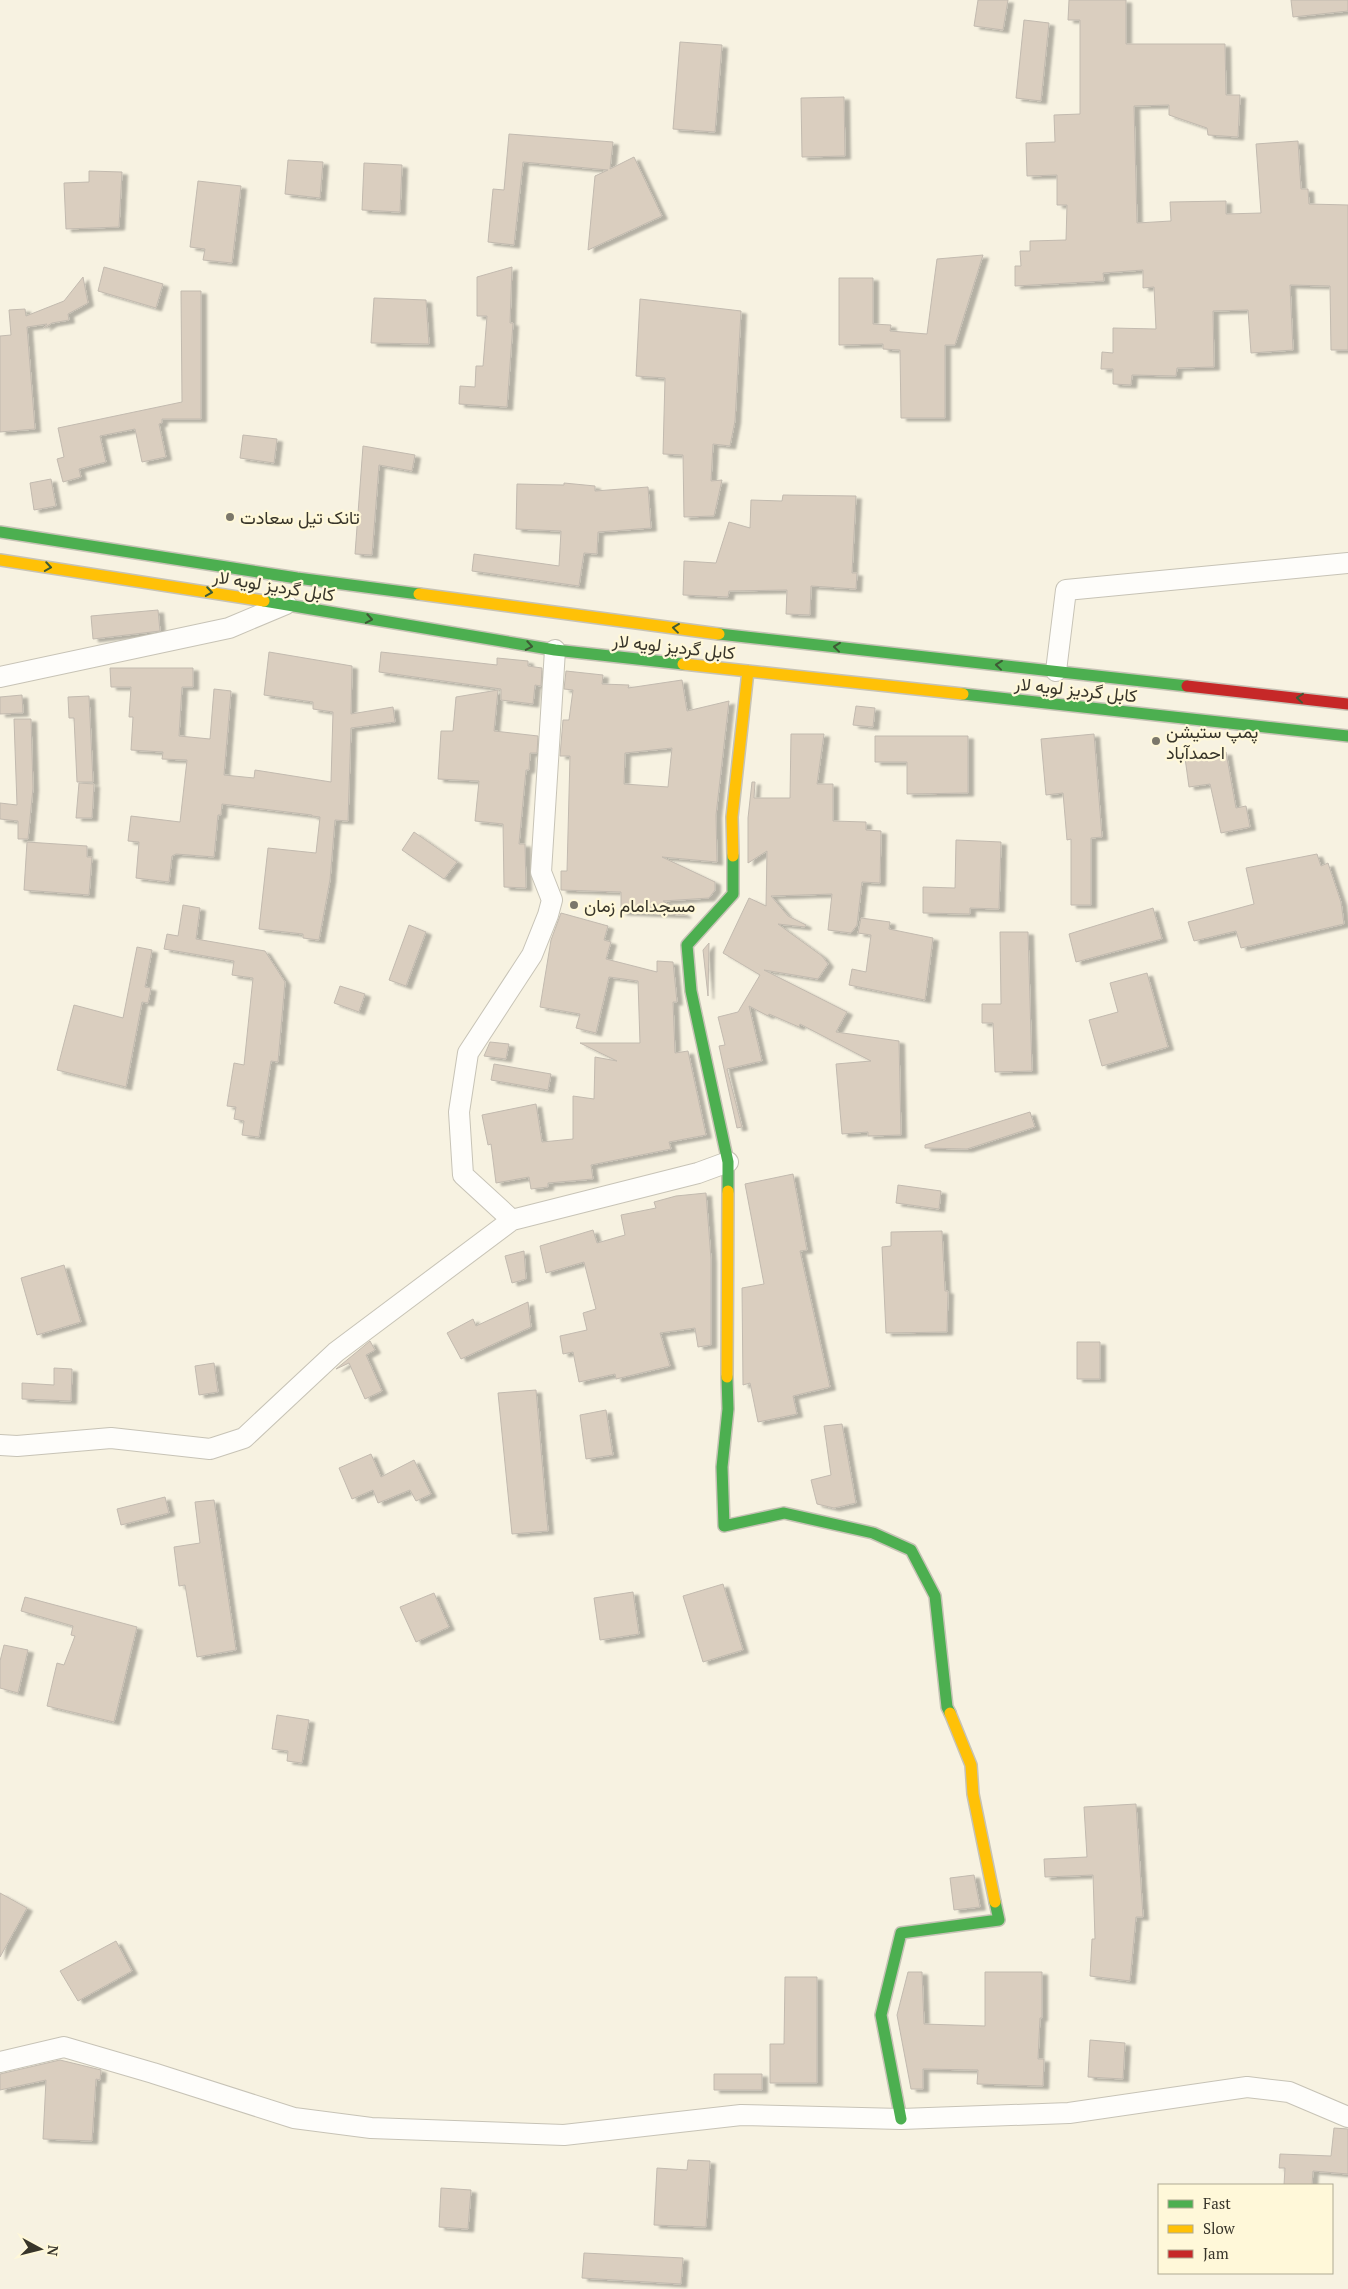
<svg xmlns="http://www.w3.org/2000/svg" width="1348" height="2289" font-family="'PT Serif',Vazirmatn,serif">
  <defs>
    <filter id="shadow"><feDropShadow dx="5.5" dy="3" stdDeviation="1" flood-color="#0004"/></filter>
  </defs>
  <rect width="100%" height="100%" fill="#f7f2e1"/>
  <!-- building -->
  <path fill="#dacebf" stroke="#c2baaf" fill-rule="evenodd" filter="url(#shadow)" d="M978,0H1008L1003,30L974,26Z
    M1069,0H1126V44H1225L1226,95H1240L1238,137L1208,135L1207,128L1169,115V105L1134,106L1137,223L1171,221L1170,202L1226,201V214L1261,213L1256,144L1298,141L1301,189H1308L1309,204L1348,205V350H1331L1330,286L1290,285L1293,350L1251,353L1248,310L1213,311L1214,367L1177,368L1176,376L1132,375L1131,385L1113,384V369H1101L1102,352L1113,353V328L1156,329L1154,287L1143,288V270L1103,273L1104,281L1015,286V266H1021L1020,251H1030V241L1066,240L1067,205H1057V175L1027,176L1026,143L1055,142L1054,115L1080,114V20H1068Z
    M1291,0H1348V11L1293,17Z
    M1024,20L1049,23L1041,101L1016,98Z
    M680,42L722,45L715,132L673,129Z
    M844,97L845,156L802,157L801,98Z
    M509,134L613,142L610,169L634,157L662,216L588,250L595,176L608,170L523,162L514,245L488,242L493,189L504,190Z
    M288,160L323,162L320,198L285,194Z
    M364,163L402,165L400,212L362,210Z
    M89,171L122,172L119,227L66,229L64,183L89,182Z
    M198,181L241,186L232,263L203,260L205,249L190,247Z
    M983,255L955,345H945V418H901L900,350L883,349V344L839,345V278H873V324L891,325L890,331L927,334L937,259Z
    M104,267L163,284L156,308L98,291Z
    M512,267L510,323H513L507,407L459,404L460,386L475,387L476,366H483L487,316H477V277Z
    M83,277L88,303L68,314L69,320L52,323L44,328L47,324L27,327L35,429L0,432V336L11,335L9,310L25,309L26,316L64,301Z
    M181,291H201V419H162V423L159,424L166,457L142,462L135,429L100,436L106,462L79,469L81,477L63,482L57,459L64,457L58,428L182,402Z
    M374,298L426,300L429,344L371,343Z
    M640,299L741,311L735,421L730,446L713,444L711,481L722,480L714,516L684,517L683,455L663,454L665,378L636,376Z
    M243,435L277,439L274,463L240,458Z
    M363,446L415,455L412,471L379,465L372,555L355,554Z
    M51,479L56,506L34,510L30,483Z
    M564,483L595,486V491L648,487L651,528L598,532L597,554L584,553L579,586L472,571L474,554L559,566L561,531L516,529L517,484L564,485Z
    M783,495L856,496L852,573H857L856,589L811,586L810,615L786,614L787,590L729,591L728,597L683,595L684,561L716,563L729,522L750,528L751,500L782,501Z
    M158,610L160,631L93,639L91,616Z
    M269,652L352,666L351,714L393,707L395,722L351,728L348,821L335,820L330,880L319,940L303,938V934L259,929L268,848L316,853L320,817L312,816V815L222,804L221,815H218L214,857L176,854L172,856L169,882L136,878L139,842L128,841L131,816L180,822L187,760L162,759L163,752L131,750L133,717H129L131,687H111L110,668H193V687H182L179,736L210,739L214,689L231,691L224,775L254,778L255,770L331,782L333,712L313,709V702L264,695Z
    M381,652L497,665V658L528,661V666L542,668L541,686L535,685L533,704L501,700V689L379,672Z
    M566,671L603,675L602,684L629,685L628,688L682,680L687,711L729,701L716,815L717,862L662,857L715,882V890L709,898L663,901L686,915L621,912V892L561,890V871H567L570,756H560L563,720H569L573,690L564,689ZM672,748L668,787L624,784L625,753Z
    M498,690L494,731L538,736L537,753H530L529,770H526L519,844H525L526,888L504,887L503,824L475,821L479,781L438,779L441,731H453L456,697Z
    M22,695L23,713L0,714V697Z
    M89,696L93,782H77L74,718H69L68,697Z
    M856,706L875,708L873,727L853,725Z
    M14,719H31L33,788L28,839H18V821L0,819V803L17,805Z
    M791,734H824L817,784H833V821L866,822V830L881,831L880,883L862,882L857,925L851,933L828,930L832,894L771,896L788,916L806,925L805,927L778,924L822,956L828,964L818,979L764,970L847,1012L836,1032L899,1041L901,1135L868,1136V1132L842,1134L836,1064L871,1061L800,1024L799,1027L769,1014L768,1016L749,1006L762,1061L727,1069L742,1127L737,1128L719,1046L725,1045L718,1017L738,1012L760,975L723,953L749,898L766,906L767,851L748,863V818L752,782H755L754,798H790Z
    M1094,734L1102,837L1091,838V905H1071V839L1067,840L1063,793L1046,795L1041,739Z
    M875,736H968V793L907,794V762H875Z
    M1226,752L1236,808L1246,806L1250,827L1221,833L1210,784L1189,787L1185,758Z
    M79,783L94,784L92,818H76Z
    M414,832L457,862L444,879L402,850Z
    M956,840L1001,842L999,909L970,908V914L923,913V887L955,888Z
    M27,842L87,846V857H92L89,895L24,890Z
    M1317,854L1321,866L1328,863L1341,902L1344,924L1241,948L1236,931L1194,941L1188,922L1254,904L1246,868Z
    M183,905L200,908L196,939L265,951L285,982L278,1062L271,1061L259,1137L242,1135L244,1121L234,1119L236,1107L227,1106L234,1063L244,1065L253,978L232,975L234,961L164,949L167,934L178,936Z
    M1153,908L1162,939L1076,962L1069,934Z
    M561,913L608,926L604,940L611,942L606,959L657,972V961L673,962L677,1002H673L675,1053L688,1051L706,1135L669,1142L671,1149L591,1165L593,1179L548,1183V1187L531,1189L529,1177L496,1183L491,1144L488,1145L482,1115L536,1104L542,1142L573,1139V1096L594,1099L595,1057L617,1061L580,1043H640L638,981L609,977L596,1033L576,1028L580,1014L540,1007L551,940Z
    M861,918L890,922L889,929L933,938L925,1000L849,985L852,969L866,972L871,935L858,933Z
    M409,925L426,932L406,986L389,980Z
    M1000,932H1028L1032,1071L995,1072L993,1023H982V1004H1001Z
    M709,943L708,996L703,950Z
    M137,947L152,950L145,987L151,988L148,1003L142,1002L126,1087L57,1070L74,1005L123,1018Z
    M1147,973L1168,1047L1102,1066L1089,1020L1118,1012L1110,983Z
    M340,986L365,994L359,1012L334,1003Z
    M490,1042L509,1044L506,1059L484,1056Z
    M494,1064L551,1074L548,1090L491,1080Z
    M1030,1112L1035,1127L967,1149L925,1148V1145Z
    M793,1174L807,1250L800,1251L830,1387L793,1396L797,1414L758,1422L750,1383L743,1385L742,1288L764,1284L745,1184Z
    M898,1185L941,1191L939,1209L896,1203Z
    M706,1193L711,1259V1345L698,1347L695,1328L660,1333L670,1366L616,1379L615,1374L579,1382L573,1352L563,1354L560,1336L587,1330L583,1313L596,1309L584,1262L546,1273L540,1246L593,1230L597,1243L625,1235L621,1215L656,1208L654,1202L676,1196Z
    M942,1231L945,1291H948L947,1332L886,1333L882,1247L891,1246V1232Z
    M524,1251L526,1279L512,1283L505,1256Z
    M64,1265L81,1322L37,1335L21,1278Z
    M528,1302L531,1327L461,1359L447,1333L473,1319L476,1326Z
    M370,1341L375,1350L366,1355L382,1391L365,1399L349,1363L336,1369Z
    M1077,1342H1100V1379H1077Z
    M214,1363L218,1392L199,1395L195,1366Z
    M54,1368L72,1369L71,1401L22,1399V1383L54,1385Z
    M536,1390L548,1531L512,1534L498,1393Z
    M606,1410L613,1455L586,1459L580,1415Z
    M842,1424L856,1503L834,1508L817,1504L811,1480L831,1475L824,1426Z
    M371,1454L381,1477L414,1460L431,1494L416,1501L410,1490L378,1503L373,1490L352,1499L339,1468Z
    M165,1497L169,1513L121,1525L117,1509Z
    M214,1500L236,1650L197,1657L185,1585L179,1586L174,1547L200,1543L195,1502Z
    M723,1584L743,1650L703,1662L683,1596Z
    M633,1592L639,1634L600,1640L594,1598Z
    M434,1593L449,1627L416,1642L400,1607Z
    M25,1597L137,1627L114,1722L47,1706L57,1663L64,1665L75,1636L71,1635L73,1626L21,1611Z
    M4,1645L28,1650L18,1693L0,1688V1661Z
    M277,1715L309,1720L302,1763L287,1761L288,1751L272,1749Z
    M1136,1804L1143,1917H1136L1130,1981L1090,1976L1092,1939H1095L1093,1875L1045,1877L1044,1859L1087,1857L1084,1807Z
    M974,1875L980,1907L954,1910L950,1878Z
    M0,1893L27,1908L0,1957Z
    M116,1941L132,1971L78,2001L60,1971Z
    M908,1972H922L924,2024L985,2026V1972H1042V2018H1040L1038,2059H1044L1043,2086L977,2084L978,2070L923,2069V2089H911L897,2015Z
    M785,1977H817V2083H770V2044H784Z
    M1090,2040L1125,2043L1123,2079L1088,2077Z
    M60,2060L101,2070L100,2080L96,2079L92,2141L43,2139L46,2080L0,2090V2074Z
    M714,2074H762V2090H714Z
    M1334,2128L1348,2129V2174L1313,2171L1312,2185H1284L1285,2168H1279L1280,2154L1331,2156Z
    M688,2160L710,2161L706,2227L654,2225L657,2168L687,2170Z
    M441,2188L471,2190L468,2229L439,2227Z
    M584,2253L683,2258L681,2284L582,2278Z"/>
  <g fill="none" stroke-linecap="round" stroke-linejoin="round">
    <defs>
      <path id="street" d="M1056,671L1066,590L1348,563
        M0,677L229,628L286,604
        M512,1220L463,1175L459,1112L468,1053L532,955L548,915L552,900L541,872L555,650
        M0,1445L17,1446L111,1438L210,1449L244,1438L336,1352L512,1220L698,1173L728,1162
        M0,2062L64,2047L153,2073L294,2118L371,2128L564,2135L741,2115L901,2119L1069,2113L1247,2087L1289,2092L1348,2117"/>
      <path id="fast" d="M0,532L297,578L419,594
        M264,601L555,650L683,664
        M719,634L1187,686
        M963,694L1348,736
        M728,1191V1162L691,991L687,945L733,894V856
        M727,1377L728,1409L722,1467L724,1526L784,1513L873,1533L911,1550L935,1596L947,1707L950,1713
        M901,2119L881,2015L901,1933L999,1920L995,1902"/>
      <path id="slow" d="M0,560L264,601
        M419,594L719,634
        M683,664L963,694
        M733,856L732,817L748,671
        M727,1377L728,1191
        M950,1713L971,1765L973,1794L995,1902"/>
      <path id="jam" d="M1187,686L1348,704"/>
    </defs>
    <!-- street casing -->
    <use href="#street" stroke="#c7c3b6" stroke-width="22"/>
    <!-- fast casing -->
    <use href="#fast" stroke="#c7c3b6" stroke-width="14"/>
    <!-- slow casing -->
    <use href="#slow" stroke="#c7c3b6" stroke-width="14"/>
    <!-- jam casing -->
    <use href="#jam" stroke="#c7c3b6" stroke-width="14"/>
    <!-- street -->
    <use href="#street" stroke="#fefdfa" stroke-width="20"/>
    <!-- fast -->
    <use href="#fast" stroke="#4caf50" stroke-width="11"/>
    <!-- slow -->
    <use href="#slow" stroke="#ffc107" stroke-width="11"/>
    <!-- jam -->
    <use href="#jam" stroke="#c62828" stroke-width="11"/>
  </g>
  <!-- one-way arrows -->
  <defs><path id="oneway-chevron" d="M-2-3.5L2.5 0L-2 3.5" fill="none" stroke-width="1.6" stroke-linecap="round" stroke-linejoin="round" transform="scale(1.25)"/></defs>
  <g stroke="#3e5a35">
    <use href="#oneway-chevron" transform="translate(48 567) rotate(9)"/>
    <use href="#oneway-chevron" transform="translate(209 592) rotate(9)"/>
    <use href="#oneway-chevron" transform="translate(369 619) rotate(10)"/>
    <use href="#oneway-chevron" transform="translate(676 628) rotate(-173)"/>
    <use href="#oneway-chevron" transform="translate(529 646) rotate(10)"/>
    <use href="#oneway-chevron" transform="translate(837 647) rotate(-174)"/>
    <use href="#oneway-chevron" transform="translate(999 665) rotate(-174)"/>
    <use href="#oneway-chevron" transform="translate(1300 698) rotate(-174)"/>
  </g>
  <!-- markers -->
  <g fill="#7b776a" stroke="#fff8d9" stroke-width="2">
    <circle cx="230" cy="517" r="5"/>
    <circle cx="1156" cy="741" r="5"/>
    <circle cx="574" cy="905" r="5"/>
  </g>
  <g text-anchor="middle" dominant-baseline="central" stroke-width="4.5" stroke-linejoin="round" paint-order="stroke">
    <!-- poi labels -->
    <g font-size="18" fill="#38352a" stroke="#fff8d9" text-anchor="start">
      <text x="240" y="517">تانک تیل سعادت</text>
      <text x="1166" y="731">پمپ ستیشن<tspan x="1166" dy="21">احمدآباد</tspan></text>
      <text x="584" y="905">مسجدامام زمان</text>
    </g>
    <!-- street labels -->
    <g font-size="18" fill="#38352a" stroke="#fff8d9">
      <text transform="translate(274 585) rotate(9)">کابل گردیز لویه لار</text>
      <text transform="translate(674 646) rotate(6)">کابل گردیز لویه لار</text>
      <text transform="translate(1076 689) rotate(6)">کابل گردیز لویه لار</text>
    </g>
  </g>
  <!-- legend -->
  <rect x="1158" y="2184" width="175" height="90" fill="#fff8d9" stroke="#afaa93"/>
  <rect x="1168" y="2200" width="25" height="8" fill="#4caf50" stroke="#afaa93"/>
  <text x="1203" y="2209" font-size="15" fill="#38352a">Fast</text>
  <rect x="1168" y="2225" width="25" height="8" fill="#ffc107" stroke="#afaa93"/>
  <text x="1203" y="2234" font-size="15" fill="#38352a">Slow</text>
  <rect x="1168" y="2250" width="25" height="8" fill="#c62828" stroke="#afaa93"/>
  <text x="1203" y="2259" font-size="15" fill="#38352a">Jam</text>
  <!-- north arrow -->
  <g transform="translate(40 2249) rotate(97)" stroke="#fff8d9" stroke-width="4" paint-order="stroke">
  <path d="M0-4L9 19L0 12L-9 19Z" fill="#38352a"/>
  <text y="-8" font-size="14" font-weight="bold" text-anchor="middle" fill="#38352a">N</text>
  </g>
</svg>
